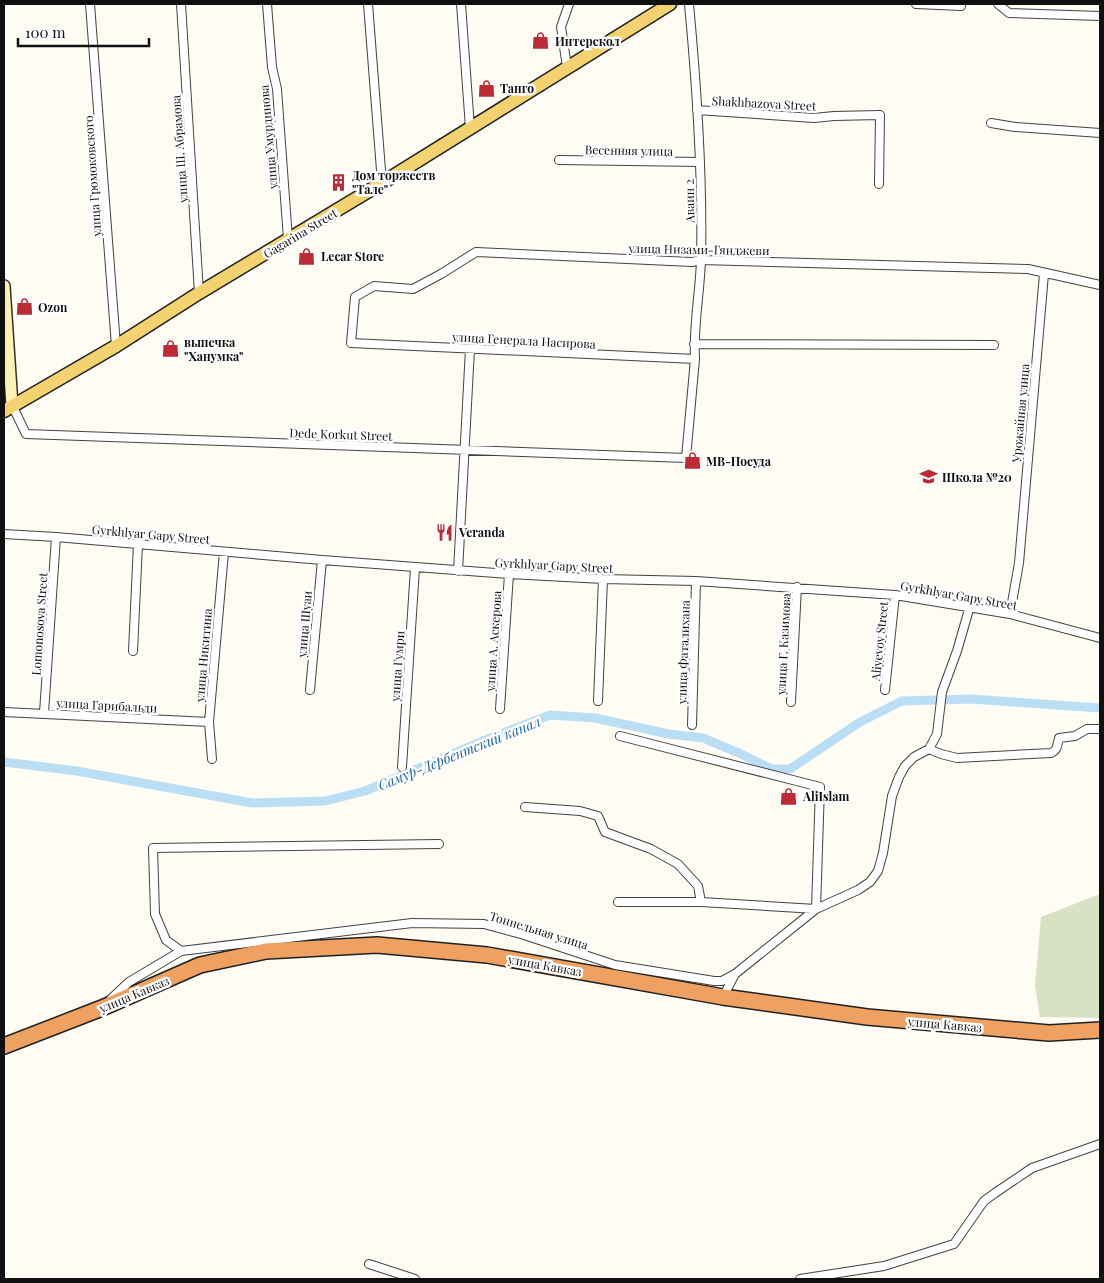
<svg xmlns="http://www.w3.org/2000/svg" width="1104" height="1283" font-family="'Playfair Display',serif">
  <rect width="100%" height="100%" fill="#fffcf4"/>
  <!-- cemetery -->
  <path fill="#d8e1c4" d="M1100,894V1018L1040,1017L1035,986L1041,917Z"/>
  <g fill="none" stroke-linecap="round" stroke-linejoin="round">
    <!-- canal -->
    <path stroke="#badff4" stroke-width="9" d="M4,762L77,771L252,803L325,801L365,791L495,736L550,715L595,718L669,734L703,738L741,754L772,769H790L860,722L902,701L971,699L1100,708"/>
    <defs>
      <path id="street" d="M90,4L116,346
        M181,4L199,293
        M267,4L272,67L277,89L288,239
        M368,4L382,183
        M461,4L470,128
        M916,4L961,6V4
        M998,4L1009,13L1100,16
        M567,67L561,27L569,4
        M697,110L814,118L834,116L880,115L879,184
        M991,123L1015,127L1100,133
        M559,160L700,162
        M694,344L994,345
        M695,359L351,343L355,297L374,286L413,289L441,274L476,252L692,262L701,260L1028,269L1100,285
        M12,405L26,434L686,458L695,359C693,326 700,293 701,260C703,175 697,89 689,4
        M4,534L56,537L322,560L509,574L603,579L696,581L895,595L1010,614L1100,638
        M458,571L470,349
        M1010,614L1019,563L1044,274
        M133,651L138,544
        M310,690L322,560
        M885,690L895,595
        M598,701L603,579
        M791,702L797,587
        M500,709L509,574
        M4,712L209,722
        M44,713L56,537
        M692,725L696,581
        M929,749L941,754L957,758L1051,753C1058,750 1057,745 1059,738L1075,736L1087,729H1100
        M212,759L209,722L224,552
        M402,767L415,568
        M525,807L580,811L598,816L605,832L651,849L678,864L698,886L701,902
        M439,844L153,848L155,914L166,940L181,951L412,923L484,924L521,934L615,965L714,981H722L735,974L816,909L820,787L620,736
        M618,902H701L816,909L858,890L870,882L878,871L883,853L892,796L899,777L905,766L914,757L929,749L937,734L942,692L957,651L970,606
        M723,997L735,974
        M111,999L129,982L181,951
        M369,1264L415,1279
        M800,1279L884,1266L954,1244L984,1201L995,1193L1032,1168L1100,1144"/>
      <path id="secondary" d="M4,286L12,405"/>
      <path id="primary" d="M4,411L116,346L199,293L382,183L670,4"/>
      <path id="highway" d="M4,1046L102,1008L200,965L266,951L377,945L487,955L723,997L867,1017L1049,1033L1100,1030"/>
    </defs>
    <!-- street casing -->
    <use href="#street" stroke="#434343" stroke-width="10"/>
    <!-- secondary casing -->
    <use href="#secondary" stroke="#323232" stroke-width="14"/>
    <!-- primary casing -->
    <use href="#primary" stroke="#212121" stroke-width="15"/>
    <!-- highway casing -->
    <use href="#highway" stroke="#212121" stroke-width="18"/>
    <!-- street -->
    <use href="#street" stroke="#fff" stroke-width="8"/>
    <!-- secondary -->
    <use href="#secondary" stroke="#fcf3b2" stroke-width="11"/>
    <!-- primary -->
    <use href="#primary" stroke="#f3d26f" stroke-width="12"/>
    <!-- highway -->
    <use href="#highway" stroke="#efa162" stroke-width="15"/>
  </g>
  <!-- icons -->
  <defs>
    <symbol id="shop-bare" viewBox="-9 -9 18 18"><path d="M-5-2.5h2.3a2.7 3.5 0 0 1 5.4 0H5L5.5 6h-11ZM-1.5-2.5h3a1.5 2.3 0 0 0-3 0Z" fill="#bd2c34" stroke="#fff" stroke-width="2.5" paint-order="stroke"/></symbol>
    <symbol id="building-bare" viewBox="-9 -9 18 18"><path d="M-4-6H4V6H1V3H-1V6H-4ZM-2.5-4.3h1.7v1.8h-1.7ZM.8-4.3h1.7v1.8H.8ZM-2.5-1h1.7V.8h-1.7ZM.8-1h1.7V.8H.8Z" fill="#bd2c34" stroke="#fff" stroke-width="2.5" paint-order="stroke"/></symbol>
    <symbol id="school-bare" viewBox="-9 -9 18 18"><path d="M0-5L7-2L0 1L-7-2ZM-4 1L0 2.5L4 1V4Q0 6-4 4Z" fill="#bd2c34" stroke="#fff" stroke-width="2.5" paint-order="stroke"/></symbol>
    <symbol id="restaurant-bare" viewBox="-9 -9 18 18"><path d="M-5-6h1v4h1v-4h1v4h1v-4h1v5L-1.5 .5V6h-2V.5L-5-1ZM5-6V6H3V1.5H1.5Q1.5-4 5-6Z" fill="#bd2c34" stroke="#fff" stroke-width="2.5" paint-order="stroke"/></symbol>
  </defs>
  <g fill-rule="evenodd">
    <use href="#shop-bare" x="528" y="28" width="25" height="25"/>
    <use href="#shop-bare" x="474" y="76" width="25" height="25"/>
    <use href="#building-bare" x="326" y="170" width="25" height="25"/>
    <use href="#shop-bare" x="294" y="244" width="25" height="25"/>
    <use href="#shop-bare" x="12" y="294" width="25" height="25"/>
    <use href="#shop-bare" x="158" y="336" width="25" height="25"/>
    <use href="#shop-bare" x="680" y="448" width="25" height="25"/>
    <use href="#school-bare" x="916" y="464" width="25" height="25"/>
    <use href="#restaurant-bare" x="432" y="520" width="25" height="25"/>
    <use href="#shop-bare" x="776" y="784" width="25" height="25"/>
  </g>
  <g text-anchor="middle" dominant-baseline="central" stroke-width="5" stroke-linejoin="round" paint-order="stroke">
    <!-- poi labels -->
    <g font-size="12" font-weight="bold" fill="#101010" stroke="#fff" text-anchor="start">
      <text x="555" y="41">Интерскол</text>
      <text x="500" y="88">Танго</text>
      <text x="352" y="175">Дом торжеств<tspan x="352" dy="14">"Тале"</tspan></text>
      <text x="321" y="256">Lecar Store</text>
      <text x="38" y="307">Ozon</text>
      <text x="184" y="342">выпечка<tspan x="184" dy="14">"Ханумка"</tspan></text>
      <text x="706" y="461">МВ-Посуда</text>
      <text x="942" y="477">Школа №20</text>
      <text x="459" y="532">Veranda</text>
      <text x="803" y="796">AliIslam</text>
    </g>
    <!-- street labels -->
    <g font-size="12" fill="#101010" stroke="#fff">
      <text transform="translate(764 103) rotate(3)">Shakhbazova Street</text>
      <text transform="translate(268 137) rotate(-95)">улица Умурдинова</text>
      <text transform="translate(179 149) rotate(-94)">улица Ш. Абрамова</text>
      <text transform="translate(629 150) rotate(1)">Весенняя улица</text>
      <text transform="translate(92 176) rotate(-94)">улица Громоковского</text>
      <text transform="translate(689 201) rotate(-91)">Аваин 2</text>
      <text transform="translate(300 233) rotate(-31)">Gagarina Street</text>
      <text transform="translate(699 249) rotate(1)">улица Низами-Гянджеви</text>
      <text transform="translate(524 340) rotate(3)">улица Генерала Насирова</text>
      <text transform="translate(1020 413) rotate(-85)">Урожайная улица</text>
      <text transform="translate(341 434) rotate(2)">Dede Korkut Street</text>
      <text transform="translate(151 534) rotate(5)">Gyrkhlyar Gapy Street</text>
      <text transform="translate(554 565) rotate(3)">Gyrkhlyar Gapy Street</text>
      <text transform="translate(959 595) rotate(10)">Gyrkhlyar Gapy Street</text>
      <text transform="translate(39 624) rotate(-86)">Lomonosova Street</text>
      <text transform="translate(304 624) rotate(-85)">улица Шуаи</text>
      <text transform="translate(493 641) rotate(-86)">улица А. Аскерова</text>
      <text transform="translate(879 641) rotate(-84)">Aliyevoy Street</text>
      <text transform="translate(783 644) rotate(-87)">улица Г. Казимова</text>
      <text transform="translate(683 652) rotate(-88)">улица Фаталихана</text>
      <text transform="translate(203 655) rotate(-85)">улица Никитина</text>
      <text transform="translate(397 666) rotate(-86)">улица Гумри</text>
      <text transform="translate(107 705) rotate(3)">улица Гарибальди</text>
      <text transform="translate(539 930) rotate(17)">Тоннельная улица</text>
      <text transform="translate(545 965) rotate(10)">улица Кавказ</text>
      <text transform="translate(134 994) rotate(-23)">улица Кавказ</text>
      <text transform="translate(945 1024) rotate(5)">улица Кавказ</text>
    </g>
    <!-- water labels -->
    <g font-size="14" font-style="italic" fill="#1c679f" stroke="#fff">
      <text transform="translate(459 753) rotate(-22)">Самур-Дербентский канал</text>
    </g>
  </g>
  <!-- border -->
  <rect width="1104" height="1283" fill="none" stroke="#101010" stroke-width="10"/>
  <!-- scale -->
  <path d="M18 38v8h131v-8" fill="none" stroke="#101010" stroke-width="2.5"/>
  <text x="25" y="38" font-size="15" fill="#101010" stroke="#ffffff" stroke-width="4" paint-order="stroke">100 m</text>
</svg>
